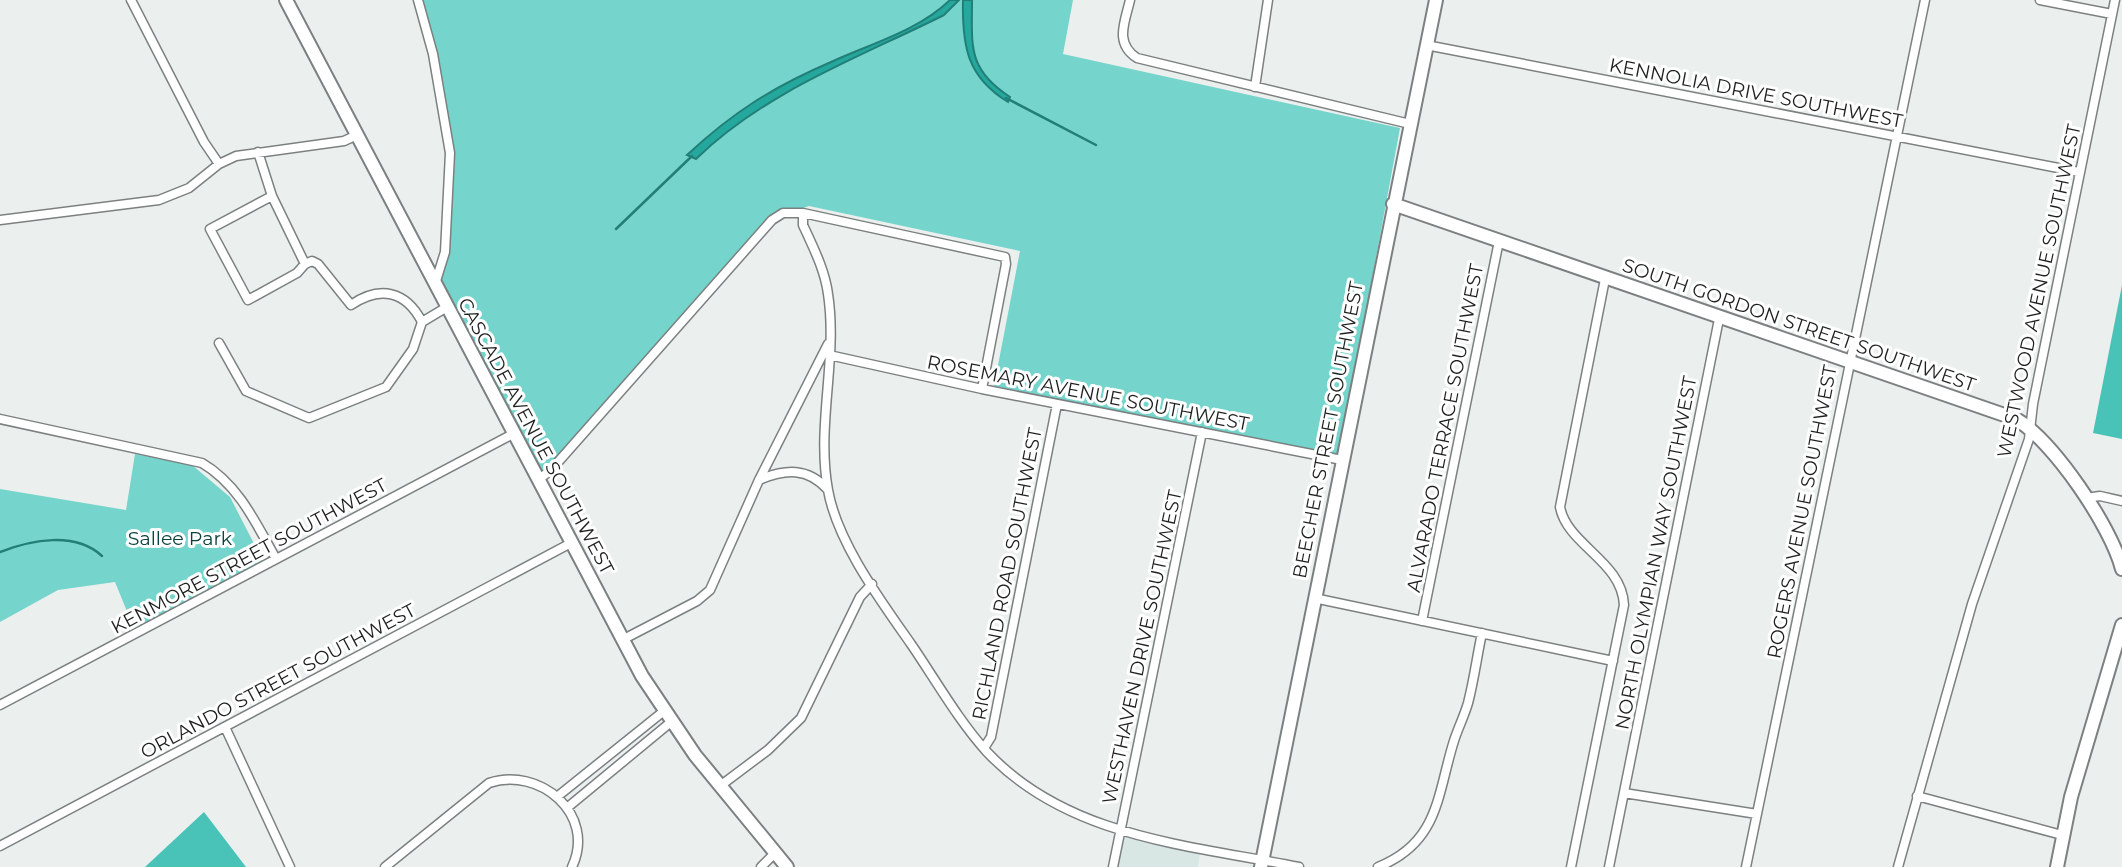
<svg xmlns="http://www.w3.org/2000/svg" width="2122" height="867" font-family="Montserrat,sans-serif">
  <rect width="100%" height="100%" fill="#ebf0ef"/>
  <!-- built -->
  <path fill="#d8e6e4" d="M1124,826L1201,846L1198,867H1115Z"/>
  <!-- green -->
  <path fill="#75d4cb" d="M418,0H1073L1063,54L1400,128L1339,457L994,386L1020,251L809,206L768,221L539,485L432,276L442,251L451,155Z
    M135,454L192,465L230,497L263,561L135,631L115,582L58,590L0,622V489L126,510Z"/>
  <!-- forest -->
  <path fill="#49c3b8" d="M2122,285V439L2093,433Z
    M204,812L246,867H145Z"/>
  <!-- water -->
  <path fill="#24a89e" stroke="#227f78" stroke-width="2" d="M950,0H959L944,15C858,58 766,91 696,159L687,155C733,112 773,87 831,62C870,44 918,31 950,0Z
    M963,0H972C972,46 967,69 1010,97L1008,102C967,77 962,46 963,0Z"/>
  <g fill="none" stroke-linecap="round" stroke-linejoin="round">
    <!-- stream -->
    <path stroke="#227f78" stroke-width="2.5" d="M1006,98L1096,145
      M616,229L692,156
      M0,552C31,540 75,531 102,556"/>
    <defs>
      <path id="street" d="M131,0L204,142L219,164
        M418,0L433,54L450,153L445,252L435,284
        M1130,0C1125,22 1114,43 1137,58L1410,124
        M2040,0L2112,14
        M1426,45L2079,172
        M1255,87L1268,0
        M258,152L272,196L305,264L312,261L318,264L351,305C380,285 406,291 422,322
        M272,196L210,229L248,300L297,273L305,264
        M803,213V225C813,247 825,270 828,294C838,359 816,425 828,490C837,542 881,601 911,644C935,679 958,720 987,752C1068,838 1190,845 1299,867
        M0,220L159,200L189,188L219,164L236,156L344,141L357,135
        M219,343L246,391L309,418L386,387L413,349L422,322L447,307
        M829,355L982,389L1342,460
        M0,419L202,463C238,484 256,523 276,559
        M538,480L551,470L772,220L783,213H803L1005,257L1006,264L982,389
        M759,480C785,469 808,467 828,490
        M2086,498L2100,496L2122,501
        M1314,598L1613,661
        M1422,621L1499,241
        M622,640L697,601L710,590L759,480L828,344
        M0,705L513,434
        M225,727L290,867
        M984,748L991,737L1057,404
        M720,786L768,750L801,718L860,597L872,584
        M1624,793L1757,814
        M558,796L664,711
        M1917,796L2062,835
        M568,807L671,722
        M0,846L571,543
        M385,867L489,783C539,766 597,814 572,867
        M761,867L775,853
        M1113,867L1202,432
        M1378,867C1438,843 1437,797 1453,744C1457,730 1464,717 1468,703C1474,680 1477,656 1482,633
        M1571,867L1624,605C1622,561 1567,545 1560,507L1605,279
        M1609,867L1719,319
        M1746,867L1925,0
        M1898,867L1972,604L2029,439L2033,404L2115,0"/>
      <path id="secondary" d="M286,0L642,676L695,755L787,867
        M1393,204L2016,419C2053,441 2111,526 2122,569
        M1261,867L1436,0
        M2057,867L2071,797L2122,625"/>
    </defs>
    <!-- street casing -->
    <use href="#street" stroke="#7c8080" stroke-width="11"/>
    <!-- secondary casing -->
    <use href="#secondary" stroke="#7c8080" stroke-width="16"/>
    <!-- street -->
    <use href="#street" stroke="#fff" stroke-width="8"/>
    <!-- secondary -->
    <use href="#secondary" stroke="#fff" stroke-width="12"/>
  </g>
  <g text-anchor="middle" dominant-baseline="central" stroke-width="6" stroke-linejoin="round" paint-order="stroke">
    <!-- street labels -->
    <g font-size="19" fill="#1e2020" stroke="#fff">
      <text transform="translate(1756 93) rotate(11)">KENNOLIA DRIVE SOUTHWEST</text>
      <text transform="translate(2039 291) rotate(-78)">WESTWOOD AVENUE SOUTHWEST</text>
      <text transform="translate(1799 325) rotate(19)">SOUTH GORDON STREET SOUTHWEST</text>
      <text transform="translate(1088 393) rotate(11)">ROSEMARY AVENUE SOUTHWEST</text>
      <text transform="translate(1445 428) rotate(-79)">ALVARADO TERRACE SOUTHWEST</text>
      <text transform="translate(1328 430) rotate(-79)">BEECHER STREET SOUTHWEST</text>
      <text transform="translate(536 436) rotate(62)">CASCADE AVENUE SOUTHWEST</text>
      <text transform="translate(1802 512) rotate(-79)">ROGERS AVENUE SOUTHWEST</text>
      <text transform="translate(1656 553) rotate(-79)">NORTH OLYMPIAN WAY SOUTHWEST</text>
      <text transform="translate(249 556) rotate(-28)">KENMORE STREET SOUTHWEST</text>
      <text transform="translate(1007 574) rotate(-79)">RICHLAND ROAD SOUTHWEST</text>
      <text transform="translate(1142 647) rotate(-78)">WESTHAVEN DRIVE SOUTHWEST</text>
      <text transform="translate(278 681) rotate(-28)">ORLANDO STREET SOUTHWEST</text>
    </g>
    <!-- park labels -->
    <g font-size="19" fill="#0a423e" stroke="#fff">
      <text x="180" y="538">Sallee Park</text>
    </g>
  </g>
</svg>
